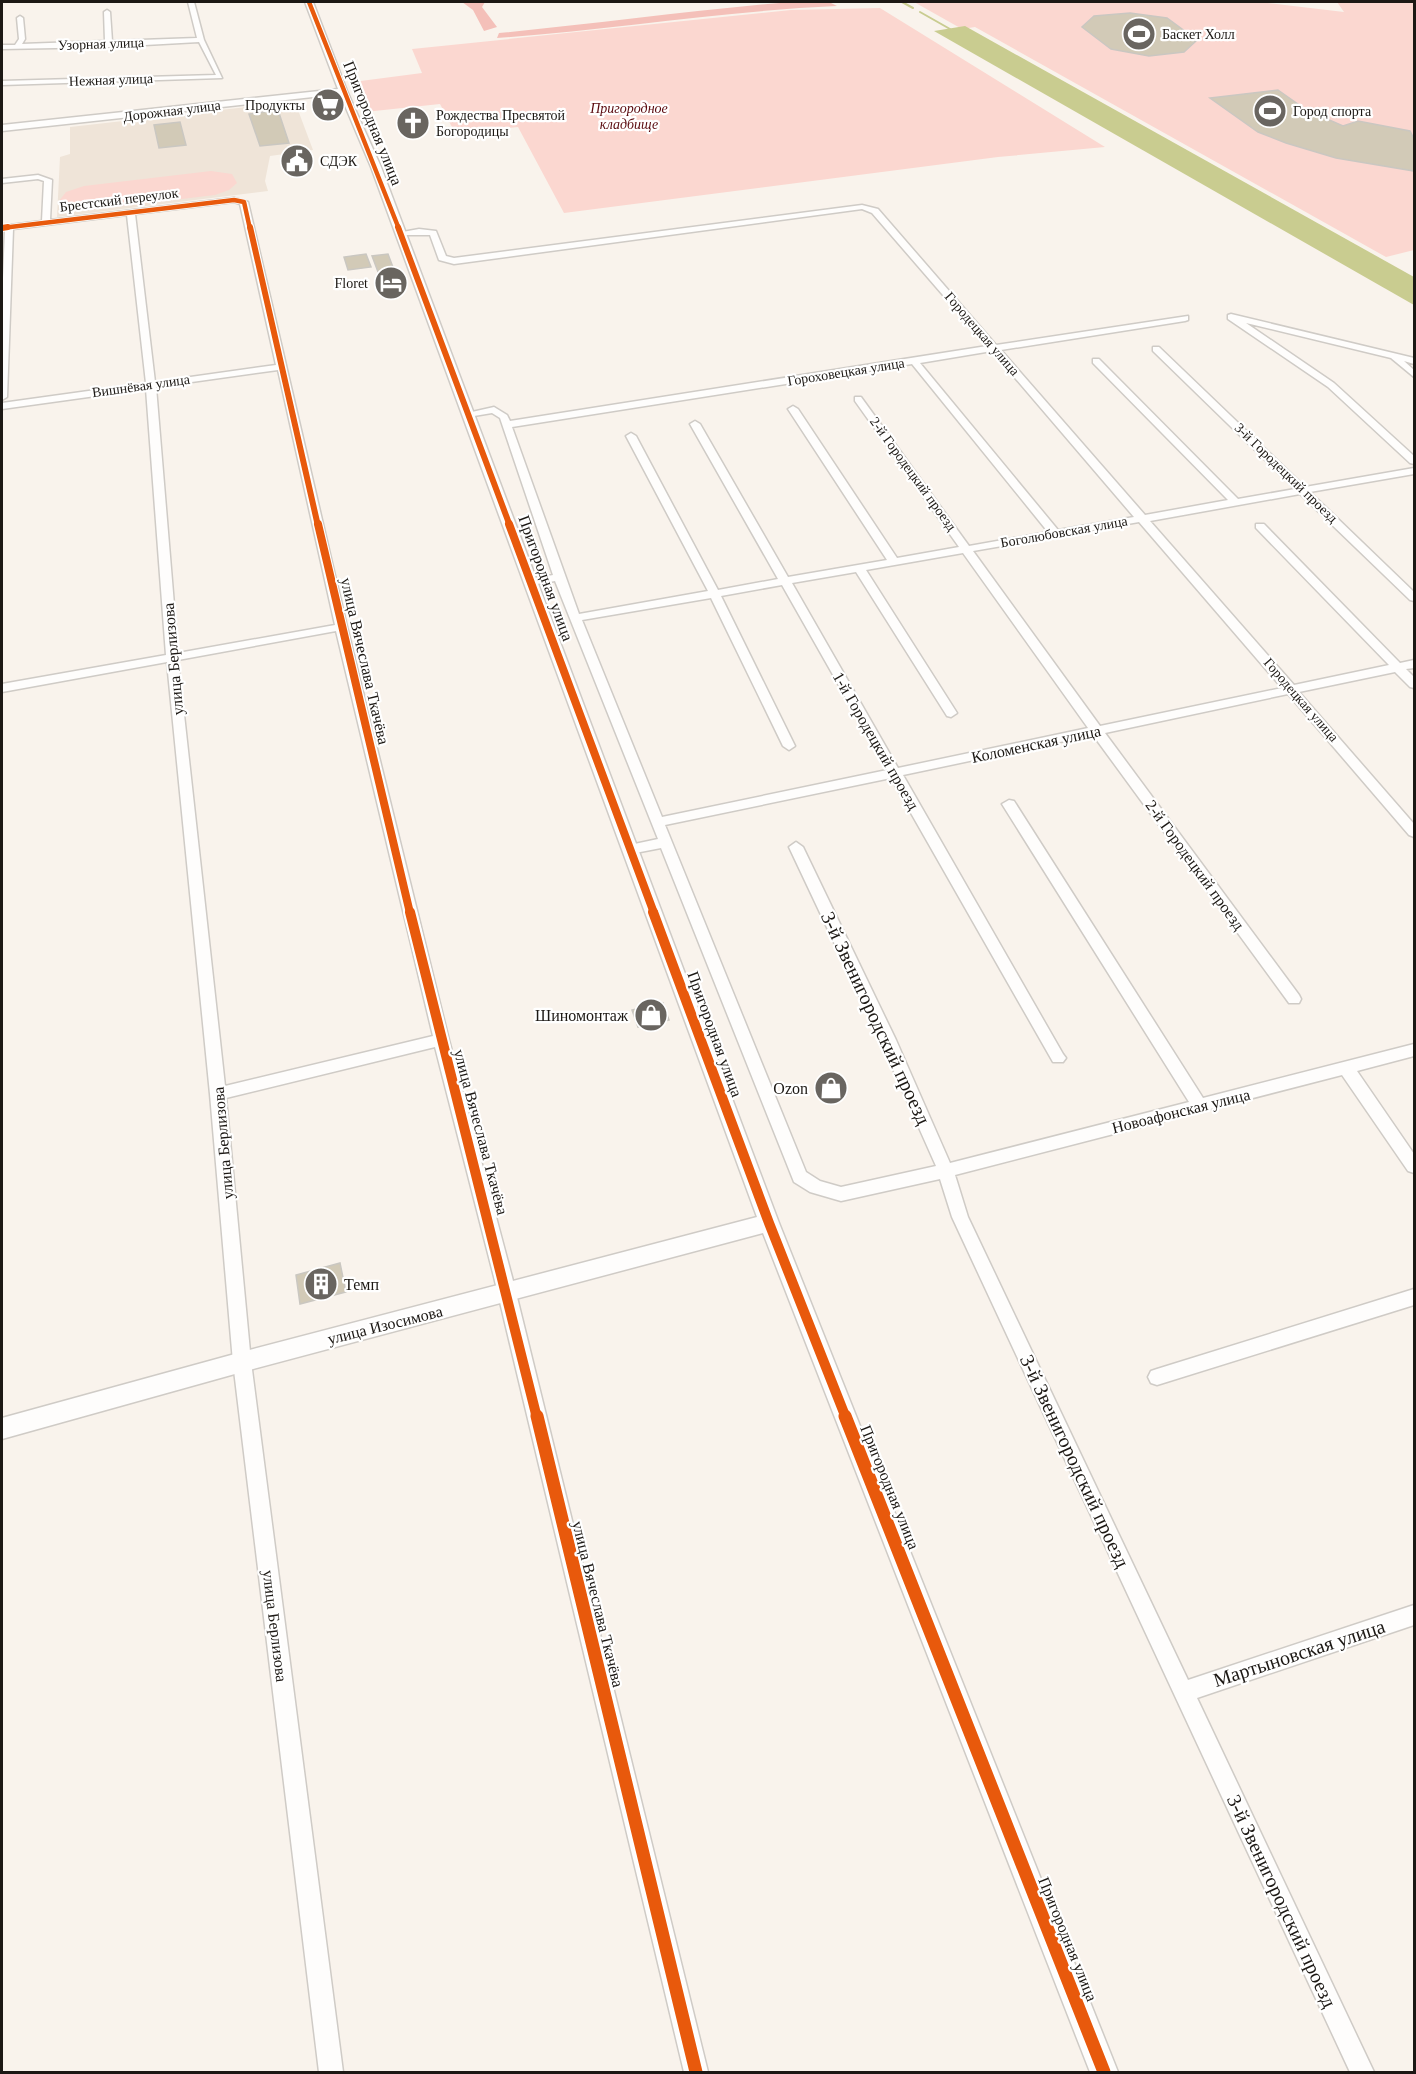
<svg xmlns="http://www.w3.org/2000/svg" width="1416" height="2074" font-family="Georgia,serif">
  <rect width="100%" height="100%" fill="#f9f3ec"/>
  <!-- built -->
  <path fill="#efe4d8" d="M292,102L294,110H298L313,150L270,156L265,181L268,191L57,217L60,157L70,154V127Z"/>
  <!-- green -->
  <path fill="#fbd7d0" d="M914,2H1259L1344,12L1337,2H1414V250L1386,257L975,27L962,29Z
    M880,8L1105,147L998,157L564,213L518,127L455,133L440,104L365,112L353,82L422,73L412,49L791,10Z
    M211,171L232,174L237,183L229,190L215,195L90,210C79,211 65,212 59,201L66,192L84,186Z"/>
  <!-- forest -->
  <path fill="#f4c0b9" d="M462,2H485L482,7L497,27L484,31L473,10Z
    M791,2H829L837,6C723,11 610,30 497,38L499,33C597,24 694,10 791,2Z"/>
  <!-- water -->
  <path fill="#c9cc90" d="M965,26L1414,277V305L934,31Z"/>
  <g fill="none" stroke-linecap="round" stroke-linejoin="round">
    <!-- stream -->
    <path stroke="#c9cc90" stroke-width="2" d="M902,2L913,8
      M920,12L950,29"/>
  </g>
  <!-- building -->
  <path fill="#d2cab7" stroke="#cac7c1" stroke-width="1.5" d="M1130,13L1167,18L1197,40L1184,52L1149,56L1111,49L1082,27L1094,16Z
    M1278,90L1315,116L1318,115L1343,126L1358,121L1410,131L1414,139V171L1336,158L1286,143L1258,132L1210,98Z
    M278,110L289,143L260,146L249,114Z
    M180,122L186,145L159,148L154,125Z
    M366,254L371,267L348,270L344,257Z
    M388,254L400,286L384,288L372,256Z
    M663,1003L669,1020L638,1027L632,1010Z
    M340,1263L346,1292L300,1304L296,1275Z"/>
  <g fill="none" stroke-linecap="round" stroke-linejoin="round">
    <defs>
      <path id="minor" d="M188,2H194L204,40L222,78L2,85V81L216,75L199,42L109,47L2,49V45H15L19,39L17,18L20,16L23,18L25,39L22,44L105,41L104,12L107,10L110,12L112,41L197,38Z
        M38,175L52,180L50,220L234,198L248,202L347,627L449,1040L512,1277L708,2072H684L494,1277L435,1047L226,1098L251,1362L343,2072H319L233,1362L210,1094L167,662L2,692V684L166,655L146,389L2,409V403L146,383L127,215L13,229L7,397L2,400V302L5,230H2V226L42,221L44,181L38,179L2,183V179ZM234,202L240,204L276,365L155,382L135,214ZM278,370L335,625L178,653L156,387ZM336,631L433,1036L225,1086L178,660Z
        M862,205L878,209L996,345L1188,316V320L1185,321L1001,350L1145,515L1228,500L1093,363V359H1099L1238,499L1295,489L1153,351V347H1159L1305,487L1414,468V474L1310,492L1414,592V601L1410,600L1300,494L1150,521L1294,685L1389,665L1256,528V524H1264L1400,663L1414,660V668L1406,669L1414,677V688L1410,687L1395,672L1299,692L1414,824V837L1409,835L1288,694L1105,733L1299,995L1301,999L1299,1003H1289L1093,735L903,775L1063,1054L1066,1058L1063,1062H1053L891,778L665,825L806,1172L820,1181L841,1187L936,1166L880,1040L789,847L796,842L803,847L896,1040L950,1163L1189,1102L1002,804L1009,800L1014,801L1203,1098L1414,1044V1056L1357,1071L1414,1154V1173L1408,1171L1342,1075L955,1175L968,1217L1188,1680L1414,1605V1625L1197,1698L1374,2072H1350L952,1217L940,1179L841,1201L810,1192L794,1182L661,848L630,854L623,849L625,846L658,839L555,581L531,585L525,582L527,580L553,575L500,418L492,413L468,417L463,414L494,407L507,415L510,421L987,346L872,213L862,209L454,264L439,260L430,235H401L397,233L419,229L436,231L446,256L454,258ZM992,351L1134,517L1058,530L920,363ZM912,364L1048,532L969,546L861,397H855V401L959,547L897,558L798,409L793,406L788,409L887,560L788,577L700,424L695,421L690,424L778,579L718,590L636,436L631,433L626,436L708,591L579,614L512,427ZM1139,522L1282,688L1100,726L973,551ZM963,553L1088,728L898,768L792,583L856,572L947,716L951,717L957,713L866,570ZM782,585L887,770L662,817L582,620L711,598L783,746L789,750L795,746L721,596Z
        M1231,314L1414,358V364L1404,361L1414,370V377L1391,358L1246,323L1334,383L1414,456V464L1410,463L1328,387L1228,319V315Z
        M1414,1289V1305L1157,1385L1151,1383L1148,1377L1151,1371L1157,1369Z"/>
      <path id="tertiary" d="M305,2H313L347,91L381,167L779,1223L1118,2072H1090L763,1233L242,1372L2,1439V1418L242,1352L757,1217L371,167L340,94L2,131V125L338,89Z"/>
    </defs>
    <!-- minor casing -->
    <use href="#minor" stroke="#cfcbc6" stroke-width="3"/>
    <!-- tertiary casing -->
    <use href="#tertiary" stroke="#cfcbc6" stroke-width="3"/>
    <!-- minor -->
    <use href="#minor" fill="#fefdfc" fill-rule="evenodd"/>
    <!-- tertiary -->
    <use href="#tertiary" fill="#fefdfc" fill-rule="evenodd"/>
    <defs>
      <path id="cycleway-far4" d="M309,2L399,229
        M2,228L234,200L244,202L250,229"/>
      <path id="cycleway-far3" d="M250,227L318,526
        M398,227L510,526
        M2,228L8,227"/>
      <path id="cycleway-far2" d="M318,524L410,913
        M509,524L654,913"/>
      <path id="cycleway-far1" d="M410,912L537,1418
        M653,912L769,1223L846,1418"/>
      <path id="cycleway" d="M537,1416L696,2072
        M845,1416L1104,2072"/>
    </defs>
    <!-- cycleway-far4 casing -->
    <use href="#cycleway-far4" stroke="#fff" stroke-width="6"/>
    <!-- cycleway-far3 casing -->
    <use href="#cycleway-far3" stroke="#fff" stroke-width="8"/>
    <!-- cycleway-far2 casing -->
    <use href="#cycleway-far2" stroke="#fff" stroke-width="10"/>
    <!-- cycleway-far1 casing -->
    <use href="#cycleway-far1" stroke="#fff" stroke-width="14"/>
    <!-- cycleway casing -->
    <use href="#cycleway" stroke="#fff" stroke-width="16"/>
    <!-- cycleway-far4 -->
    <use href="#cycleway-far4" stroke="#e8590c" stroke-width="4.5"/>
    <!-- cycleway-far3 -->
    <use href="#cycleway-far3" stroke="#e8590c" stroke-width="6"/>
    <!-- cycleway-far2 -->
    <use href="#cycleway-far2" stroke="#e8590c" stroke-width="8"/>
    <!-- cycleway-far1 -->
    <use href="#cycleway-far1" stroke="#e8590c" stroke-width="10"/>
    <!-- cycleway -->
    <use href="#cycleway" stroke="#e8590c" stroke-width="13"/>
  </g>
  <!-- icons -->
  <defs>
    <symbol id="stadium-disc" viewBox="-11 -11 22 22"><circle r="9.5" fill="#696560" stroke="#fff"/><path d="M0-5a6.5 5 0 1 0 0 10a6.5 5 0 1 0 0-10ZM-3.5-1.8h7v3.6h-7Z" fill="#fff"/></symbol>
    <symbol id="supermarket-disc" viewBox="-11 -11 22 22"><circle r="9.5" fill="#696560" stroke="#fff"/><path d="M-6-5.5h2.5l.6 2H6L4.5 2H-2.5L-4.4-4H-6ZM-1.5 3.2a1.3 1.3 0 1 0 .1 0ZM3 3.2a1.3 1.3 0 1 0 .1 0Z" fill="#fff"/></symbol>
    <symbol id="church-disc" viewBox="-11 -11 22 22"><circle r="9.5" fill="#696560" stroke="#fff"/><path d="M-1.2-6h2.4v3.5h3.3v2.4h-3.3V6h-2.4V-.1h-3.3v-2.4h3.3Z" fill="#fff"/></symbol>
    <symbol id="civic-disc" viewBox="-11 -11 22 22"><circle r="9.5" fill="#696560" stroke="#fff"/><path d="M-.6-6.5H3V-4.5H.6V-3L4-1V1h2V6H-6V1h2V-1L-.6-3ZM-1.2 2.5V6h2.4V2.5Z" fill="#fff"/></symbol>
    <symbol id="hotel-disc" viewBox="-11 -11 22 22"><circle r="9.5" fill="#696560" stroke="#fff"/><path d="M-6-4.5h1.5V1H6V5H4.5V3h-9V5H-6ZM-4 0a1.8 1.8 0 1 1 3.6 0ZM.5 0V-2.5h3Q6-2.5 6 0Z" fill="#fff"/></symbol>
    <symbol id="shop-disc" viewBox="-11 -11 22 22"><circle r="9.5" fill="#696560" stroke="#fff"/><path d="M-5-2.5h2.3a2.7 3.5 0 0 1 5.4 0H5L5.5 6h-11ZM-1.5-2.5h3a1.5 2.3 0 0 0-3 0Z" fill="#fff"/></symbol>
    <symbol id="building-disc" viewBox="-11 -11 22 22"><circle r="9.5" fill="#696560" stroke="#fff"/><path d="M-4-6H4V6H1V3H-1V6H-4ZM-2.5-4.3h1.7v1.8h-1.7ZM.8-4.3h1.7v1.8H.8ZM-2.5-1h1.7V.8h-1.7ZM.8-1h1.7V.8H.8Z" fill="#fff"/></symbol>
  </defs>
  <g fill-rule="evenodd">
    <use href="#stadium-disc" x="1120" y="15" width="38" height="38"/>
    <use href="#supermarket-disc" x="309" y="86" width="38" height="38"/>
    <use href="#stadium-disc" x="1251" y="92" width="38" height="38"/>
    <use href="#church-disc" x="394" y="104" width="38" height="38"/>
    <use href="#civic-disc" x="278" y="142" width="38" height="38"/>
    <use href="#hotel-disc" x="372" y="264" width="38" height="38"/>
    <use href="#shop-disc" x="632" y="996" width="38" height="38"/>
    <use href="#shop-disc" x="812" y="1069" width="38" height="38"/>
    <use href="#building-disc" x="302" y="1265" width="38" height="38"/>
  </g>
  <g text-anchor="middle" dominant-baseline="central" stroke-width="4.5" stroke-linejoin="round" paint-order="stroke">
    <!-- far-poi labels -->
    <g font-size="14" fill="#1c1814" stroke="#fff" text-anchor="start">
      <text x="1162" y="34">Баскет Холл</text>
      <text x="305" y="105" text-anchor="end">Продукты</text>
      <text x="1293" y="111">Город спорта</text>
      <text x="436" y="115">Рождества Пресвятой<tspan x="436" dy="16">Богородицы</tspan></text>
      <text x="320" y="161">СДЭК</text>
      <text x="368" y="283" text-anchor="end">Floret</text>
    </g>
    <!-- far-street labels -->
    <g font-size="14" fill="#1c1814" stroke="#fff">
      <text transform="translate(101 44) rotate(-2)">Узорная улица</text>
      <text transform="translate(111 80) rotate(-2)">Нежная улица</text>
      <text transform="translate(172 111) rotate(-7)">Дорожная улица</text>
      <text transform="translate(119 200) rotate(-7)">Брестский переулок</text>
      <text transform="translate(982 334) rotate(49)">Городецкая улица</text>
      <text transform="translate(846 372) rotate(-9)">Гороховецкая улица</text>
      <text transform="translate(141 386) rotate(-8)">Вишнёвая улица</text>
      <text transform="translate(1286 473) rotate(44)">3-й Городецкий проезд</text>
      <text transform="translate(913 474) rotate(54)">2-й Городецкий проезд</text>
      <text transform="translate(1064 532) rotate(-10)">Боголюбовская улица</text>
      <text transform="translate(1301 700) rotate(49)">Городецкая улица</text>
    </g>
    <!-- far-park labels -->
    <g font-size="14" font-style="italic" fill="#5a0a0e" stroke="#fff">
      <text x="629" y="108">Пригородное<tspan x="629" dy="16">кладбище</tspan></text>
    </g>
    <!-- street labels -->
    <g font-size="16" fill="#1c1814" stroke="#fff">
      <text transform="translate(373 123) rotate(68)">Пригородная улица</text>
      <text transform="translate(546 578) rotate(70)">Пригородная улица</text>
      <text transform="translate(173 659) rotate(-95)">улица Берлизова</text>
      <text transform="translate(365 661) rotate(77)">улица Вячеслава Ткачёва</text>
      <text transform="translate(876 741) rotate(60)">1-й Городецкий проезд</text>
      <text transform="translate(1036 744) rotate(-12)">Коломенская улица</text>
      <text transform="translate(1195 865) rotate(54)">2-й Городецкий проезд</text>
      <text transform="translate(715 1034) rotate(70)">Пригородная улица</text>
      <text transform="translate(1181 1111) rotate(-14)">Новоафонская улица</text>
      <text transform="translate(481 1132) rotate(75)">улица Вячеслава Ткачёва</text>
      <text transform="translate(223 1143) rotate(-95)">улица Берлизова</text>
      <text transform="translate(385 1325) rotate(-14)">улица Изосимова</text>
      <text transform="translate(890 1487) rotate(68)">Пригородная улица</text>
      <text transform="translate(598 1604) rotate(76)">улица Вячеслава Ткачёва</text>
      <text transform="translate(275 1626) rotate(83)">улица Берлизова</text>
      <text transform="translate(1068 1939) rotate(68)">Пригородная улица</text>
    </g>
    <!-- poi labels -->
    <g font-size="16" fill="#1c1814" stroke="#fff" text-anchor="end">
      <text x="628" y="1015">Шиномонтаж</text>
      <text x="808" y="1088">Ozon</text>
      <text x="344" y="1284" text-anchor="start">Темп</text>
    </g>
    <!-- near-street labels -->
    <g font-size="20" fill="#1c1814" stroke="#fff">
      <text transform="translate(876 1018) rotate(65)">3-й Звенигородский проезд</text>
      <text transform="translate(1075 1461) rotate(65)">3-й Звенигородский проезд</text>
      <text transform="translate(1299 1653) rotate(-18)">Мартыновская улица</text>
      <text transform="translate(1282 1901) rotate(65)">3-й Звенигородский проезд</text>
    </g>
  </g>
  <!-- border -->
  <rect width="1416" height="2074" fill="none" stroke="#1c1814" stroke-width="6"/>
</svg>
